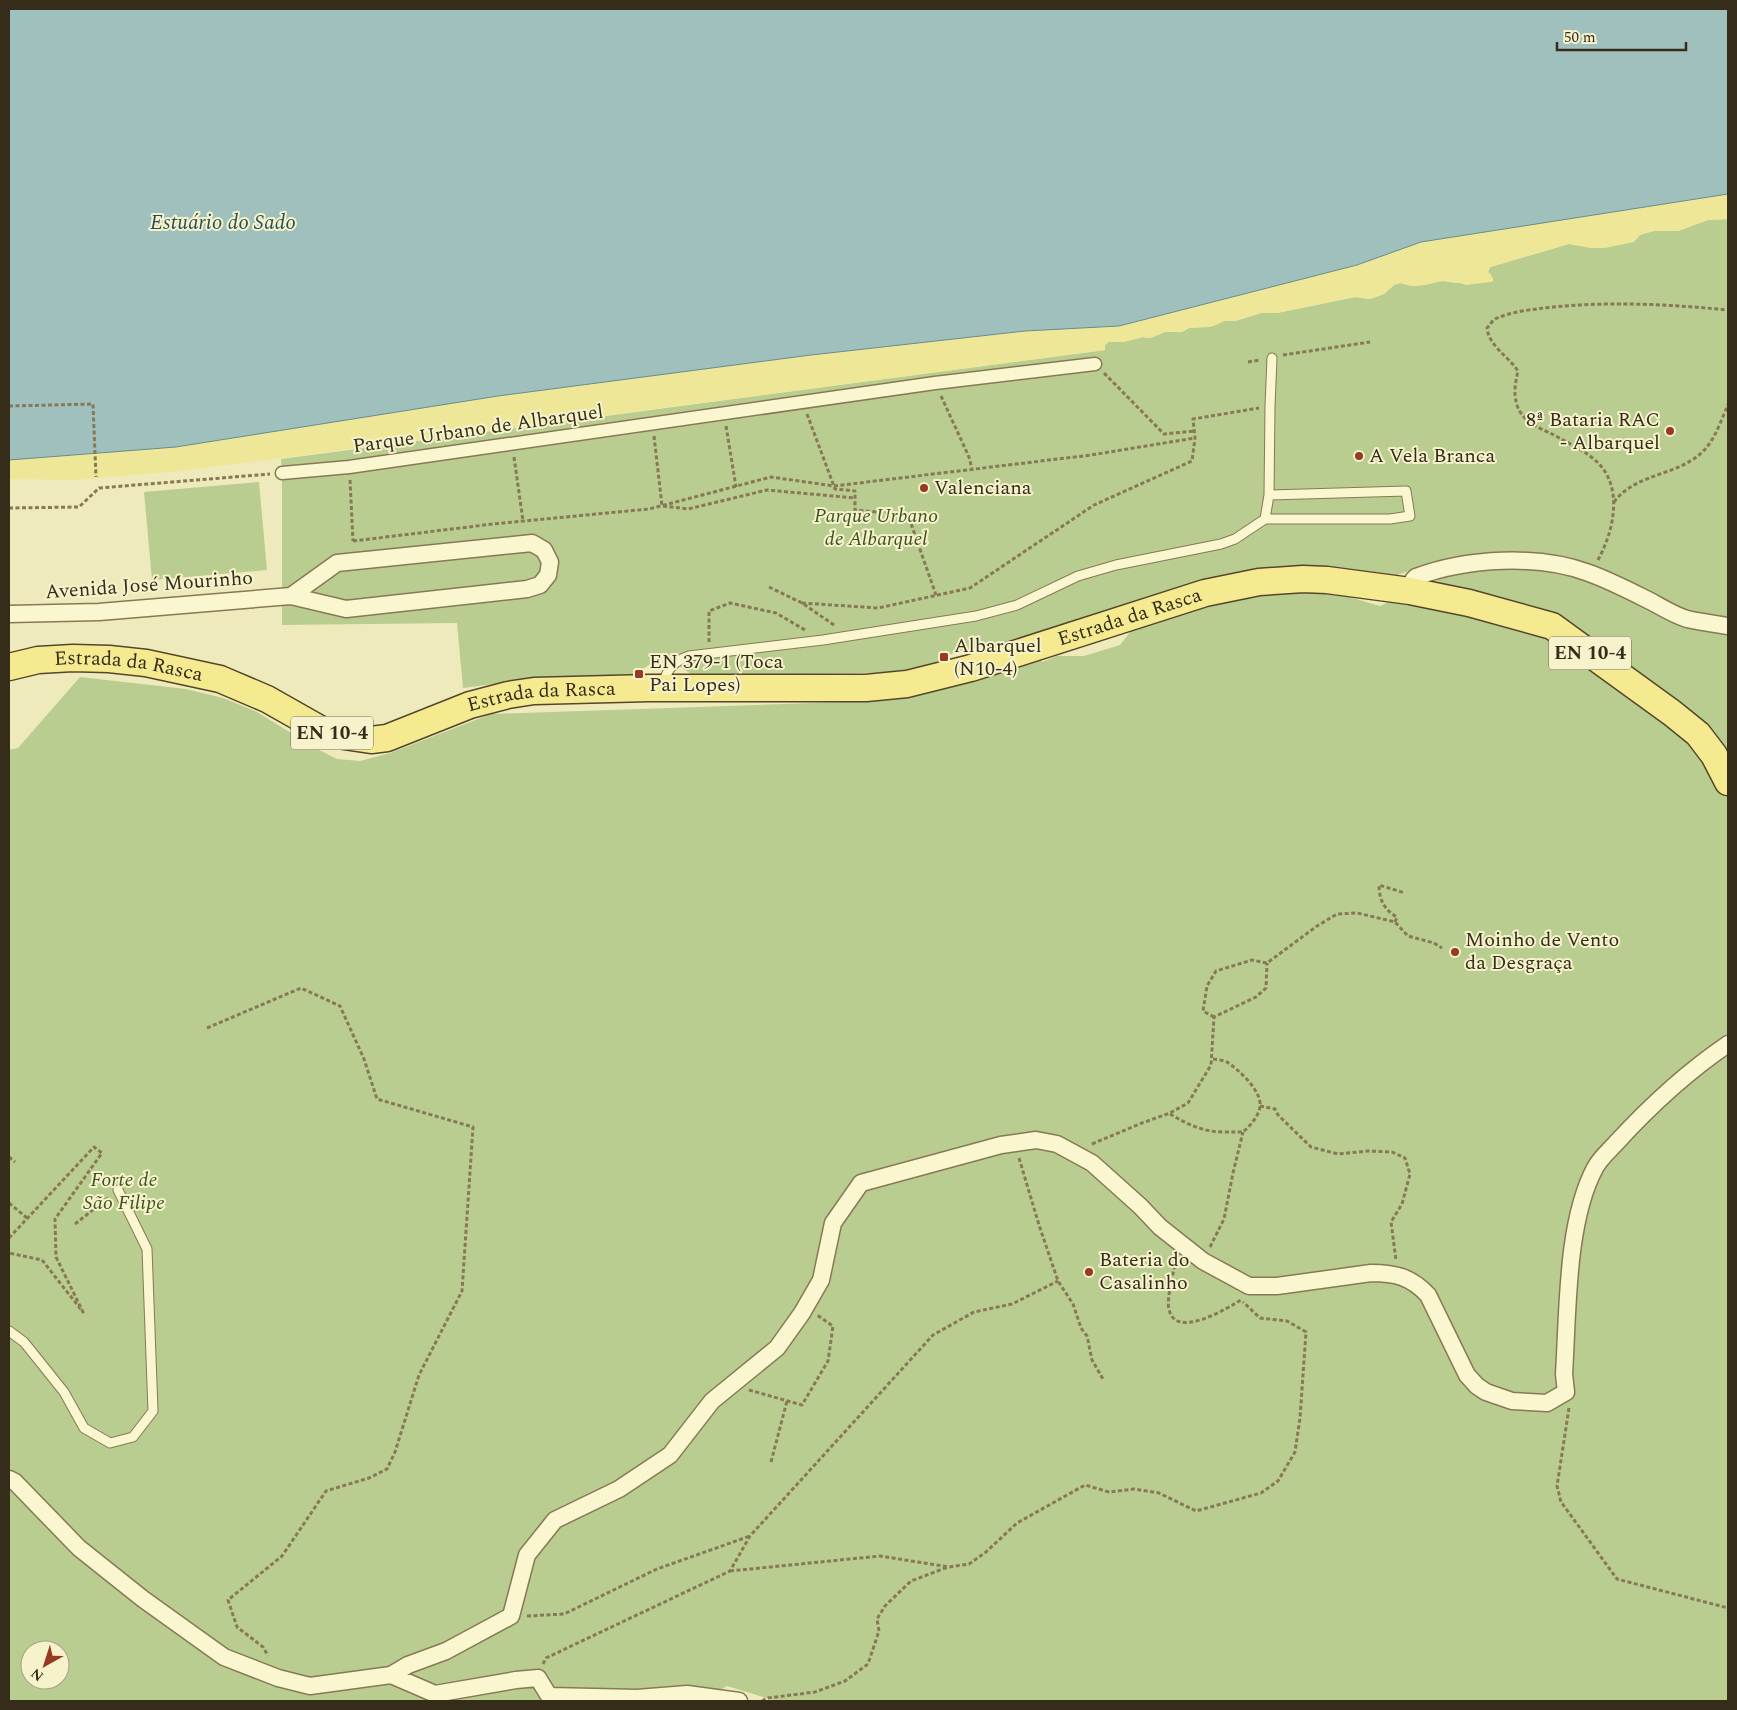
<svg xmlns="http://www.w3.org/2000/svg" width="1737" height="1710" font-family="Spectral,serif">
  <rect width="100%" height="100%" fill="#efeabc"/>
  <!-- green -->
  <path fill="#b9cd90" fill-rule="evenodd" d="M1728,219V1701H776L727,1686L702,1701H9V750L18,748L80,677L186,689L223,698L257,712L317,749L337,759L360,761L390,753L491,714L870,701L920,695L964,684L1039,656L1042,662L1057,656H1084L1120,645L1135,626L1263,591L1325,590L1380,606L1438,580L1434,563L1391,577L1281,569L1009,645L978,646L944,656L929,669L912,672L694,676L663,655L636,674L550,677L463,688L457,623L282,625V473L281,459L1105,350V345L1108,342H1123L1143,337L1148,338L1165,332H1182L1189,328L1213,326L1224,321H1235L1261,313H1277L1355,297L1370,299L1384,294L1394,285L1400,283L1412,286L1424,285L1442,281L1457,283L1492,276L1488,272L1490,267L1569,244L1592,248L1654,231H1678L1708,220ZM30,1650H60V1680H30Z
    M259,482L267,570L152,580L144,492Z"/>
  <!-- sand -->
  <path fill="#ede797" d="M1728,194V219L1708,220L1678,231H1654L1646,233L1640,235L1634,242L1605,248H1592L1569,244L1490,267L1488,272L1493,278V281L1491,282L1466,285L1454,281H1442L1424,285L1412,286L1400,283L1394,285L1384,294L1370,299L1355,297L1277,313H1261L1235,321H1224L1210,327L1189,328L1182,332H1165L1151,338L1143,337L1123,342H1108L1105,345V350L181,471L76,480L9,479V460L176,447L498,396L811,355L1025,331L1119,326L1357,265L1421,242Z"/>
  <!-- water -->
  <path fill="#a0c0bd" stroke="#678d8b" d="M9,9H1728V194L1421,242L1357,265L1119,326L1025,331L811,355L498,396L176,447L9,460Z"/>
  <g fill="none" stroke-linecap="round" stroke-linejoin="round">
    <defs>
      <path id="service" d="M1265,519H1390L1410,516L1406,491L1269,495
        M663,684C667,669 674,661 689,656L823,640L976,616L1017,605L1078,576L1116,565L1221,544L1235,539L1265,519L1269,495L1270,406L1272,358
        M9,1331L24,1342L64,1392L84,1428L110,1443L133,1437L153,1411L147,1249L118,1190"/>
      <path id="pedestrian" d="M282,473L349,467L935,383L1095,364"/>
      <path id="minor" d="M1410,591L1413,580L1416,577C1467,558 1538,554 1589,573C1611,581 1632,592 1652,602C1663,608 1674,615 1687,619C1700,622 1715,624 1728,626
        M9,614L99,612L291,596L346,609L527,589L540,585L548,575L550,562L544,550L532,543L337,563L291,596
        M9,1479L15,1482L79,1548L143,1599L224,1657L278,1678L310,1686L391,1675L435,1694L516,1680L538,1678L549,1696L637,1698L687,1694L739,1701
        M391,1675L408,1665L446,1651L511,1616L527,1555L555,1520L619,1489L670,1455L712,1401L777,1348L802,1313L821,1280L833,1223L861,1183L1001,1145L1036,1140L1057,1144L1092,1163L1140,1206L1160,1227L1203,1261L1249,1286H1277L1371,1273C1396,1273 1411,1277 1428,1295L1467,1375L1477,1386L1486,1392L1512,1401L1547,1403L1566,1392L1564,1374C1568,1312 1566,1222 1595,1168C1600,1158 1610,1150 1617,1142C1651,1105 1687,1072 1728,1044"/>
      <g id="primary">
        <path id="s1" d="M9,667L38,660L73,658L109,659L146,663L220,679L267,699L320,729L337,735L371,740L387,738L470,705L508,695L534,691L649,688H866L907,684L971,668L1205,593L1259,582L1303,579L1327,580L1410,591L1469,603L1552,626L1672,713L1698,734L1714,755L1728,782"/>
      </g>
    </defs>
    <!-- service casing -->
    <use href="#service" stroke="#877955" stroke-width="11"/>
    <!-- pedestrian casing -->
    <use href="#pedestrian" stroke="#877955" stroke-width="15"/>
    <!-- minor casing -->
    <use href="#minor" stroke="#877955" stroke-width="19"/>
    <!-- primary casing -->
    <use href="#primary" stroke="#54462a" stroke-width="29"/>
    <!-- path -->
    <path stroke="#877955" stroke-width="3" stroke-dasharray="4 2.5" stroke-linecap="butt" d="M1283,355L1370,342
      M1248,362L1260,360
      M1104,373L1164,434L1195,431
      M941,396L969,457L972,469
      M9,406L93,404L96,477
      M807,414L835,489L855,491V510L908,515L936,595
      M726,426L736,487
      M654,436L662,506L688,509L767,490L855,498
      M514,457L523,521
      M350,480L353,541
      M1614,502C1637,471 1682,477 1707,447C1716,436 1722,418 1728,405
      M9,508L79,507L99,488L270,474
      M353,541L493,524L649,509L771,477L834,486L1091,455L1195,438
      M1598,560C1614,531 1624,486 1596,461C1584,450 1568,443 1554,435C1541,429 1524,422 1518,408C1513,395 1515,384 1518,371C1508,356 1489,346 1487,328C1490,325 1492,321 1495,319C1510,312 1528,310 1544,308C1605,301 1667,304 1728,310
      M769,587L802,603L834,625
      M802,603L878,608L970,588L1094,505L1192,461L1195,438L1193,419L1259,408
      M709,642V611L730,603L776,613L805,630
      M1395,922L1397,917C1384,910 1379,899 1379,885L1405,893
      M1214,1017L1203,1011L1207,986L1216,971L1252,960L1267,963L1317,926L1337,914L1357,913L1395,922L1408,936L1434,943L1442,948
      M207,1028L301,988L340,1006L364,1059L377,1099L473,1127L462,1291L419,1375L395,1452L387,1469L369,1478L326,1491L282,1556L228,1600L237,1627L263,1647L268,1656
      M1260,1106L1275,1109L1278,1115L1311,1147L1338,1154L1368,1151L1392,1152L1405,1158L1410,1174L1402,1204L1391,1222L1396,1260
      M1170,1114C1187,1124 1203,1132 1223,1132C1230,1132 1236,1132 1243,1132C1250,1126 1259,1116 1260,1106C1262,1091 1238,1069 1227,1062C1222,1060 1216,1059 1211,1059
      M1092,1144L1142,1123L1170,1113L1188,1103L1211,1065L1214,1017L1256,997L1266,988L1267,963
      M9,1157L15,1162
      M1019,1158L1039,1225L1058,1281L1073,1304L1081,1328L1087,1336L1092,1360L1103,1379
      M9,1203L27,1218
      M75,1224L108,1198
      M9,1238L94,1147L102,1153L55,1219L56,1257L83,1312L42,1260L9,1253
      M1210,1247L1224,1219L1233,1173L1243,1132
      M1176,1259C1174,1271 1166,1299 1169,1309C1175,1340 1226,1309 1241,1300
      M749,1390L802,1405L828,1361L833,1326L817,1315
      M1569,1408L1557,1486L1561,1502L1617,1579L1728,1608
      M771,1462L787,1401
      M730,1571L880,1556L949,1567L969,1564L986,1552L1017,1523L1085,1485L1109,1492L1134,1489L1159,1493L1196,1511L1261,1493L1278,1481L1295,1452L1300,1418L1306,1332L1287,1321L1260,1318L1243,1302
      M527,1616L564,1614L657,1569L750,1536
      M543,1664L546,1658L730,1571L750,1536L933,1335L974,1312L1012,1304L1058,1281
      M762,1701L768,1698L815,1692L845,1681L868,1664L879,1631L877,1619L885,1606L911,1581L948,1567"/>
    <!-- service -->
    <use href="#service" stroke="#faf6cf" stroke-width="9"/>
    <!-- pedestrian -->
    <use href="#pedestrian" stroke="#faf6cf" stroke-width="12"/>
    <!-- minor -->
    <use href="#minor" stroke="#faf6cf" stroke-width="16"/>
    <!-- primary -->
    <use href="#primary" stroke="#f5ea90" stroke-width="26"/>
  </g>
  <!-- markers -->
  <g fill="#973a23" stroke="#f6f2cb" stroke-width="2">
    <circle cx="1670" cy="431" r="5"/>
    <circle cx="1359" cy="456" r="5"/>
    <circle cx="924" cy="488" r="5"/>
    <rect x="939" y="652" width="10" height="10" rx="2.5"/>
    <rect x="634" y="669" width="10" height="10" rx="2.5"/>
    <circle cx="1455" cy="952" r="5"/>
    <circle cx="1089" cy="1272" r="5"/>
  </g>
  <g text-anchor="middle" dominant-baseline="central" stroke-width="4" stroke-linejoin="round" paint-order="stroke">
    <!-- shield labels -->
    <g fill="#f6f2cb" stroke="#6f684f" stroke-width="1">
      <rect x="1549" y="636.5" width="82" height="33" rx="4"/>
      <rect x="291" y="716.5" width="82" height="33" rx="4"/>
    </g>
    <g font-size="19" font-weight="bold" fill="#352d1a">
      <text x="1590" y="653">EN 10-4</text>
      <text x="332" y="733">EN 10-4</text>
    </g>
    <!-- poi labels -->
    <g font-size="20" fill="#352d1a" stroke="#f6f2cb" text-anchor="start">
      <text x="1660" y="420" text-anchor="end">8ª Bataria RAC<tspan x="1660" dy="23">- Albarquel</tspan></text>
      <text x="1369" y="456">A Vela Branca</text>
      <text x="934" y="488">Valenciana</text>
      <text x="954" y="646">Albarquel<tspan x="954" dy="23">(N10-4)</tspan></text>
      <text x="649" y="662">EN 379-1 (Toca<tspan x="649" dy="23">Pai Lopes)</tspan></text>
      <text x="1465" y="940">Moinho de Vento<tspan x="1465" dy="23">da Desgraça</tspan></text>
      <text x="1099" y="1260">Bateria do<tspan x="1099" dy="23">Casalinho</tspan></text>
    </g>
    <!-- street labels -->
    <g font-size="20" fill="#352d1a" stroke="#f6f2cb">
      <text transform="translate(478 429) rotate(-8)">Parque Urbano de Albarquel</text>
      <text transform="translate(149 585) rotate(-4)">Avenida José Mourinho</text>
      <text stroke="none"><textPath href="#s1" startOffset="1155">Estrada da Rasca</textPath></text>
      <text stroke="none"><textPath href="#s1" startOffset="121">Estrada da Rasca</textPath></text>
      <text stroke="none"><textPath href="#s1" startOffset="556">Estrada da Rasca</textPath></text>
    </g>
    <!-- park labels -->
    <g font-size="20" font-style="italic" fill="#3c5220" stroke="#f6f2cb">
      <text x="876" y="516">Parque Urbano<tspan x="876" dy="23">de Albarquel</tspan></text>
      <text x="124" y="1180">Forte de<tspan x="124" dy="23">São Filipe</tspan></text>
    </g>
    <!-- water labels -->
    <g font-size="21" font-style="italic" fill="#294f56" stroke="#f6f2cb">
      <text x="223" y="223">Estuário do Sado</text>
    </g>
  </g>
  <!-- border -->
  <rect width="1737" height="1710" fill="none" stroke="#352d1a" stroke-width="20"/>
  <!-- north arrow -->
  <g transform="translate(45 1665) rotate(219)"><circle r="24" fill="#f6f2cb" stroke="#a9a384"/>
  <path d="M0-4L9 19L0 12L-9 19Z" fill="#973a23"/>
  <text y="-8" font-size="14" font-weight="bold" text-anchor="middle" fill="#352d1a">N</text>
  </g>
  <!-- scale -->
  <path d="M1557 42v8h129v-8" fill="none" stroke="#352d1a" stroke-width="2.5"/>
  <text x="1564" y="42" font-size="15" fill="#352d1a" stroke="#f6f2cb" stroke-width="4" paint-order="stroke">50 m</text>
</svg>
